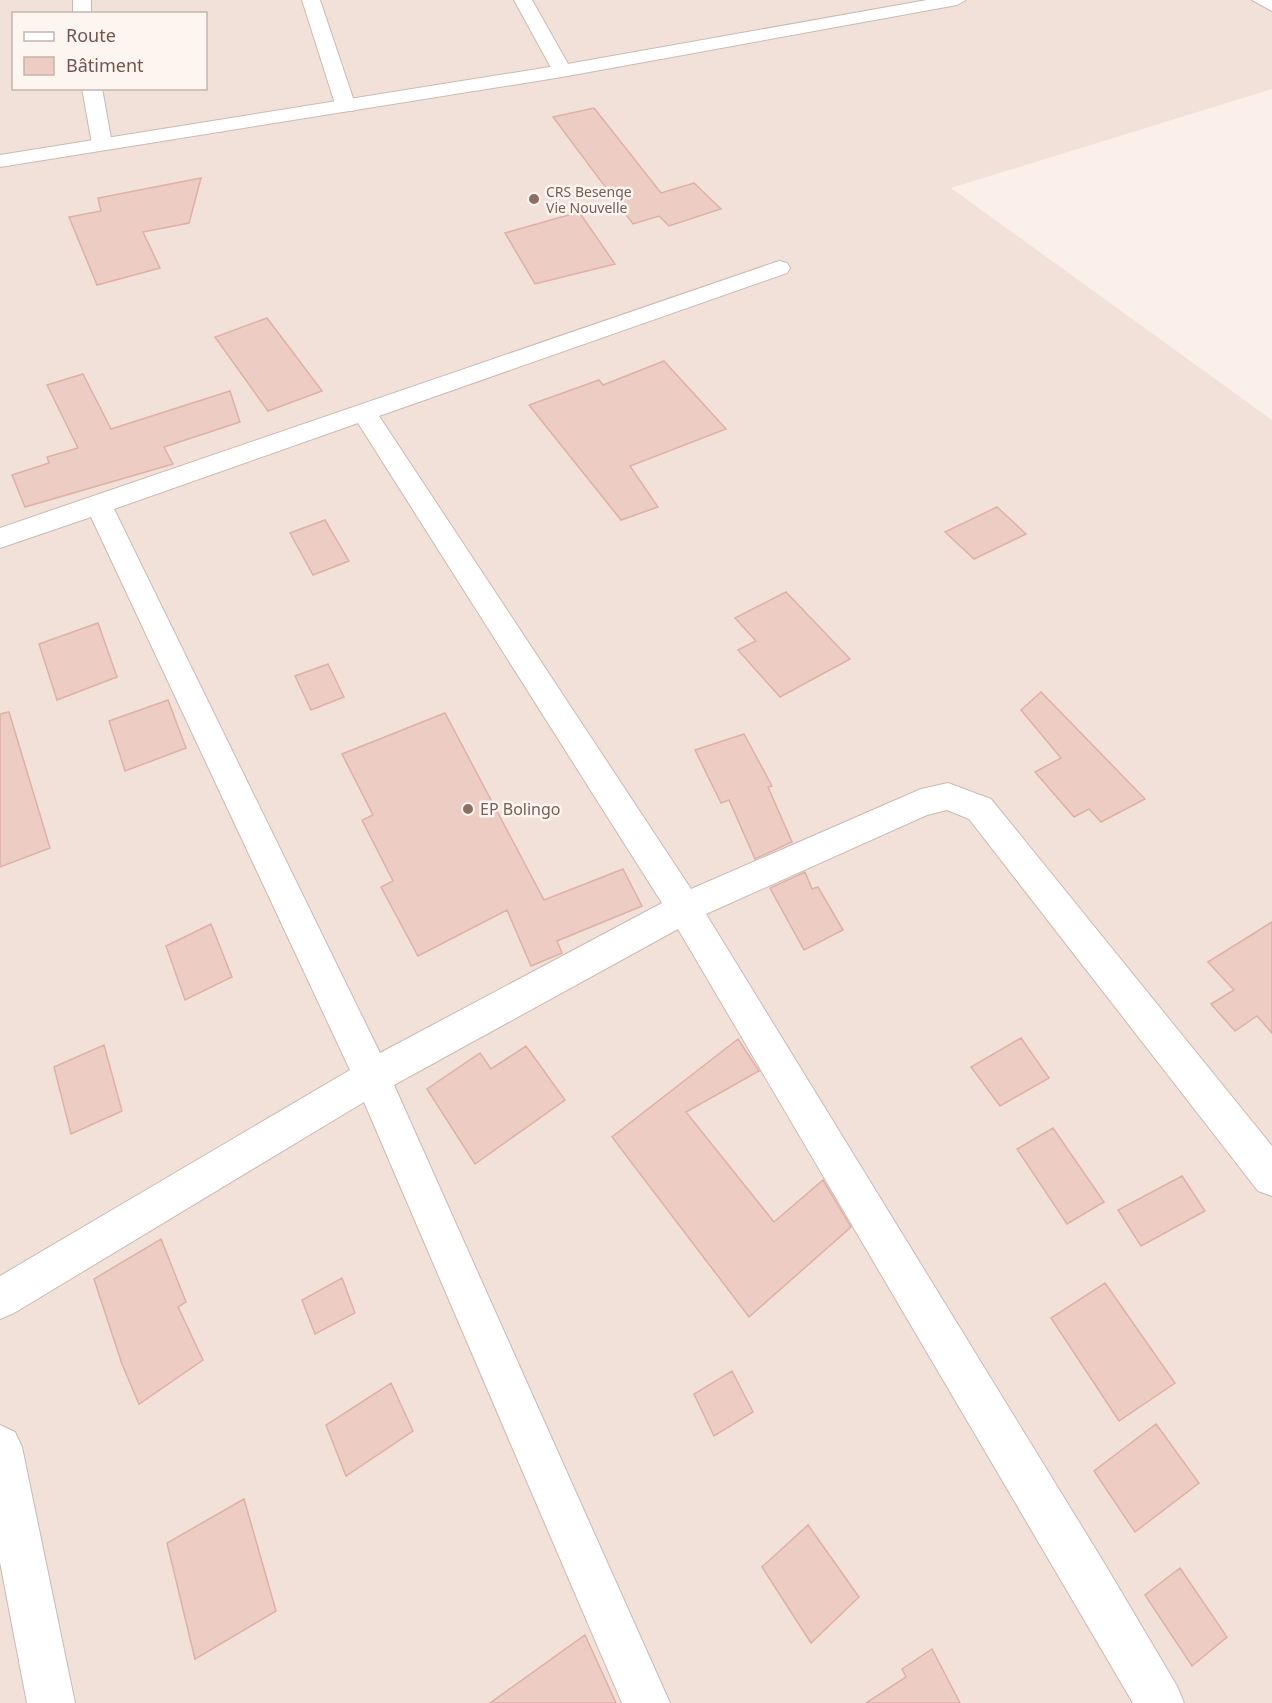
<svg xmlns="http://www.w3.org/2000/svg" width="1272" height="1703" font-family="'Noto Sans',sans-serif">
  <rect width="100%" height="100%" fill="#faf0e9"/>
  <!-- residential -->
  <path fill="#f1e1d8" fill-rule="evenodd" d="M0,0H1272V89L951,188L1272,420V1703H0ZM14,14H206V88H14Z"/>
  <!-- building -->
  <path fill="#edccc4" stroke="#deb1a6" stroke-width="1.5" d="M594,108L661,193L694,183L721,209L669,226L659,216L633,224L553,117Z
    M201,178L189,223L143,232L160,268L97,285L69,217L101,211L98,198Z
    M579,212L615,264L535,284L505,233Z
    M267,318L322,391L268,411L215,337Z
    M664,361L726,429L630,466L658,507L621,520L529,405L599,380L603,385Z
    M83,374L111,429L230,391L240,422L164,447L173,464L25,507L12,475L49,463L47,457L78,448L47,385Z
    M997,507L1026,534L974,559L945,532Z
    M325,520L349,561L313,575L290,533Z
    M786,592L850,659L780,697L738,650L756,641L735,618Z
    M98,623L117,677L57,700L39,644Z
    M328,664L344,697L311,710L295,676Z
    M1041,692L1145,799L1101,822L1089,809L1074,817L1035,772L1061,758L1021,710Z
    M168,700L186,748L125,771L109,721Z
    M9,712L50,848L0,867V714Z
    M445,713L544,900L623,869L642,906L557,941L562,953L531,966L507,910L418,956L381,887L393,881L362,820L373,815L342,754Z
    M744,734L772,786L768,787L792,842L755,859L729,800L721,803L695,750Z
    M805,872L812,889L818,887L843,930L804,950L770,888Z
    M1272,922V1033L1257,1016L1235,1031L1211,1004L1234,990L1208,962Z
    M211,924L232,977L185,1000L166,946Z
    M1021,1038L1049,1078L1000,1106L971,1067Z
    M738,1039L759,1071L686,1112L774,1222L823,1180L851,1227L749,1317L612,1137Z
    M104,1045L122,1111L71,1134L54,1067Z
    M526,1046L565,1100L475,1164L427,1089L480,1053L491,1069Z
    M1053,1128L1104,1202L1067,1224L1017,1149Z
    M1182,1176L1205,1211L1141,1246L1118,1210Z
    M161,1239L186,1302L178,1307L203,1360L139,1404L122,1364L94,1279Z
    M342,1278L355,1313L315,1334L302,1300Z
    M1105,1283L1175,1383L1119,1421L1051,1318Z
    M732,1371L753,1412L714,1436L694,1394Z
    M391,1383L413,1431L346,1476L326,1425Z
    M1156,1424L1199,1483L1135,1532L1094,1471Z
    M244,1499L276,1611L195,1659L167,1543Z
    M808,1525L859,1597L811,1643L762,1567Z
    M1180,1568L1227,1637L1192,1666L1145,1595Z
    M585,1635L616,1703H490Z
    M932,1649L960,1703H866L906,1677L902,1669Z"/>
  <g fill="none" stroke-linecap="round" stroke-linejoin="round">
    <defs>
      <path id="minor" d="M73,0H91V14H73Z
        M302,0H320L356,107L353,111H339L336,107Z
        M514,0H532L572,71L569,75H555Z
        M1252,0H1272V11Z
        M82,88H102L112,144L109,148H95L92,144Z
        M779,261L787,263L790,268L787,273L379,416L691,889L921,789L948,783L991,799L1272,1146V1196L1258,1191L969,819L947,810L927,815L706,914L1106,1566L1177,1686L1184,1703H1133L678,929L394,1085L670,1703H622L364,1102L14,1313L0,1319V1276L350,1070L91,517L0,548V528ZM358,423L662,903L380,1053L114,509Z
        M0,1425L15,1432L22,1447L75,1703H27L0,1562Z"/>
      <path id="tertiary" d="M927,0H966L957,5L562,77L0,167V155L562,65Z"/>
    </defs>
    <!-- minor casing -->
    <use href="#minor" stroke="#cdb9b3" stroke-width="2"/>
    <!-- tertiary casing -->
    <use href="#tertiary" stroke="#cdb9b3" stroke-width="2"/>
    <!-- minor -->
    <use href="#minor" fill="#fff" fill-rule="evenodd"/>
    <!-- tertiary -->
    <use href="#tertiary" fill="#fff" fill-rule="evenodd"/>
  </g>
  <!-- markers -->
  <g fill="#8d6e63" stroke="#fdf5ef" stroke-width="2">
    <circle cx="534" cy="199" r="6"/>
    <circle cx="468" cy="809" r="6"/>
  </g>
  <g text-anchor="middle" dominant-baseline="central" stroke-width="5" stroke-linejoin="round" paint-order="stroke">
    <!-- far-education labels -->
    <g font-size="14" fill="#785e54" stroke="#fdf5ef" text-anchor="start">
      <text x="546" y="191">CRS Besenge<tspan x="546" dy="16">Vie Nouvelle</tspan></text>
    </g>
    <!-- education labels -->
    <g font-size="16" fill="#785e54" stroke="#fdf5ef" text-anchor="start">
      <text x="480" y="809">EP Bolingo</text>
    </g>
  </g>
  <!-- legend -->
  <rect x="12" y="12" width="195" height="78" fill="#fdf5ef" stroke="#c5b5af" stroke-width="1.5"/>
  <rect x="24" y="32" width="30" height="9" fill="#ffffff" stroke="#c5b5af" stroke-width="1.5"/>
  <text x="66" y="42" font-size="18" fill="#72554f">Route</text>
  <rect x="24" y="57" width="30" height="18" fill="#edccc4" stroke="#c5b5af" stroke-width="1.5"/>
  <text x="66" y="72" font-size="18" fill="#72554f">Bâtiment</text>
</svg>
